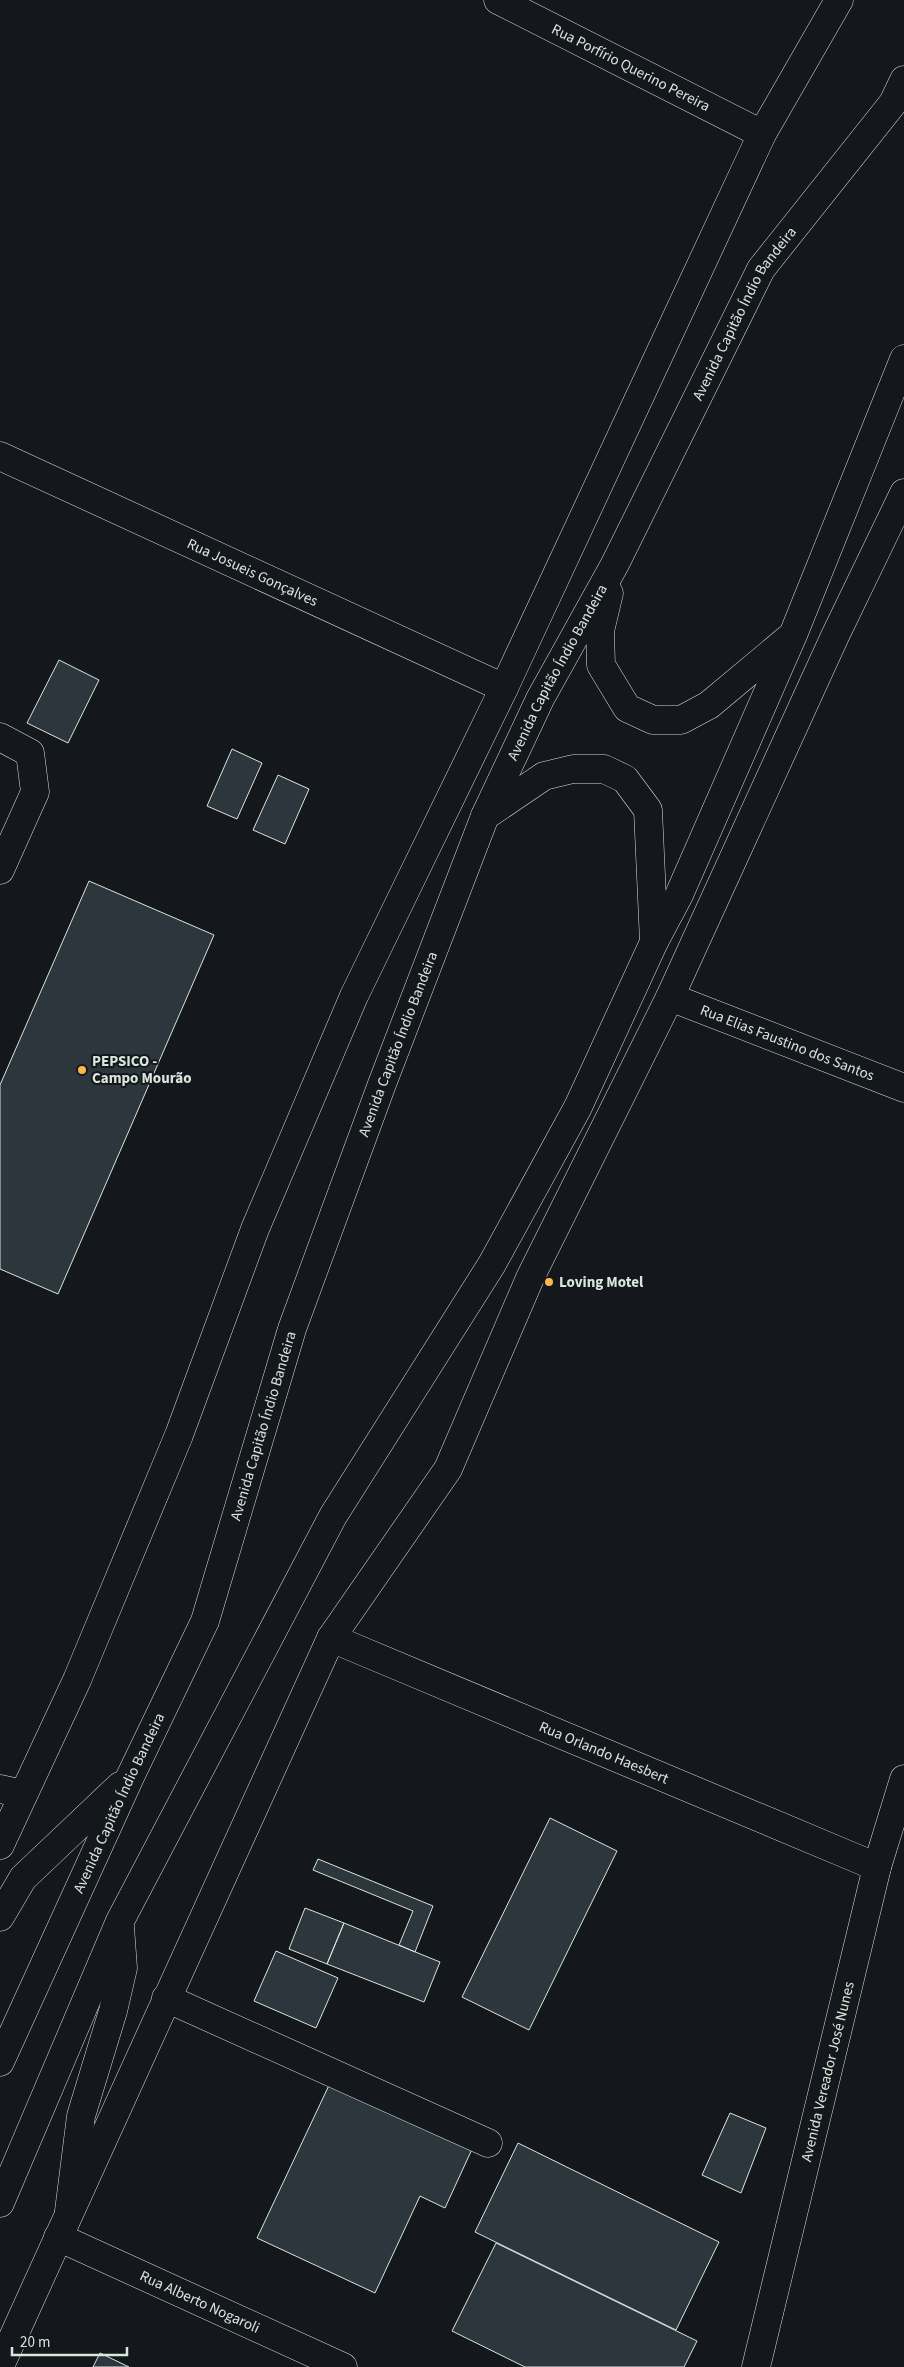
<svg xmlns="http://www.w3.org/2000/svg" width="904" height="2367" font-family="'Source Sans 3',sans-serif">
  <rect width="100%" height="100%" fill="#14181c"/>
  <!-- building -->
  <path fill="#2c363c" stroke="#d8e6dc" d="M59,660L99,680L68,743L27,723Z
    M232,749L262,763L237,819L207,806Z
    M278,775L309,789L285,844L253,830Z
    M89,881L214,935L58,1294L0,1269V1085Z
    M550,1818L617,1851L529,2030L462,1997Z
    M318,1859L433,1906L415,1952L399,1945L413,1911L313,1870Z
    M305,1908L344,1923L327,1964L289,1949Z
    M344,1923L440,1962L424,2002L327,1964Z
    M276,1951L338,1978L316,2028L254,2001Z
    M331,2081L473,2147L445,2208L420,2196L375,2293L257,2238Z
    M730,2113L766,2128L741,2193L702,2175Z
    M518,2143L719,2242L676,2330L475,2232Z
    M496,2243L697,2341L684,2367H525L452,2331Z
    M100,2353L129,2367H93Z"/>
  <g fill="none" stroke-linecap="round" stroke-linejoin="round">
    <defs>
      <g id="minor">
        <path id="s1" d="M498,0L762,134"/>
        <path id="s2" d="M0,456L504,688"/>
        <path d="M0,737L30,753L35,792L0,870"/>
        <path id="s3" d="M670,997L904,1088"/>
        <path id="s4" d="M331,1638L877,1867"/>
        <path d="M0,1789L23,1794"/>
        <path d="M0,1845L77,1680L179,1435L255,1229L354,996L504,688L762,134L839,0"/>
        <path d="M166,1998L488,2143"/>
        <path id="s5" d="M58,2237L343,2367"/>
        <path d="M0,2366L331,1638L448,1469L530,1278L670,997L835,636L904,493"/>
        <path id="s6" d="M756,2367L877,1867L904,1779"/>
      </g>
      <g id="major">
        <path d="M609,593L600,631L601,665L627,708L653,720H681L709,705L788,639"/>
        <path d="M485,816L544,776L573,769H604L625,779L648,810L654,942"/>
        <path d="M0,1917L23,1878L120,1786"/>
        <path id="s7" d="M0,2062L130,1777L205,1621L292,1329L382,1084L485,816L540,699L615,564L761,269L893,103L904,80"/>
        <path d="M0,2203L120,1921L333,1516L492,1264L578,1107L654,942L679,895L793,635L904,359"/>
        <path d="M69,2211L81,2116L113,2011L123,1968L120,1927"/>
      </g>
    </defs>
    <!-- minor casing -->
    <use href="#minor" stroke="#d8e6dc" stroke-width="29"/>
    <!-- major casing -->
    <use href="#major" stroke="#d8e6dc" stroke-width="29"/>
    <!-- minor -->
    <use href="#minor" stroke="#14181c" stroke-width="28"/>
    <!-- major -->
    <use href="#major" stroke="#14181c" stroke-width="28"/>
  </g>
  <!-- markers -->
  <g fill="#ffb74d" stroke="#14181c" stroke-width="2">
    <circle cx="82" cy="1070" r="5"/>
    <circle cx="549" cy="1282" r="5"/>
  </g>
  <g text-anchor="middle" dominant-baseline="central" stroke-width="4" stroke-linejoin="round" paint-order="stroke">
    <!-- street labels -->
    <g font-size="15" fill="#d8e6dc" stroke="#14181c">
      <text stroke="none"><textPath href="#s1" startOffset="149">Rua Porfírio Querino Pereira</textPath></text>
      <text stroke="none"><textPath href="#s7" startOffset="1905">Avenida Capitão Índio Bandeira</textPath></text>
      <text stroke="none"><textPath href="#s2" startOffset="278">Rua Josueis Gonçalves</textPath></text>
      <text stroke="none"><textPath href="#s7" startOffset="1500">Avenida Capitão Índio Bandeira</textPath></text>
      <text stroke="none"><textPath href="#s3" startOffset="126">Rua Elias Faustino dos Santos</textPath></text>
      <text stroke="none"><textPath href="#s7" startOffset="1095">Avenida Capitão Índio Bandeira</textPath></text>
      <text stroke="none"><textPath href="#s7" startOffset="690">Avenida Capitão Índio Bandeira</textPath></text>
      <text stroke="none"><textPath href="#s4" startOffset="296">Rua Orlando Haesbert</textPath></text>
      <text stroke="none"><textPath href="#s7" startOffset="285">Avenida Capitão Índio Bandeira</textPath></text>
      <text stroke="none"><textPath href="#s6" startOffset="304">Avenida Vereador José Nunes</textPath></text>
      <text stroke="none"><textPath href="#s5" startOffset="156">Rua Alberto Nogaroli</textPath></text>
    </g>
    <!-- poi labels -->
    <g font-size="15" font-weight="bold" fill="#d8e6dc" stroke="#14181c" text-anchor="start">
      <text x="92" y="1061">PEPSICO -<tspan x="92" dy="17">Campo Mourão</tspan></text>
      <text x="559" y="1282">Loving Motel</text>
    </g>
  </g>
  <!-- scale -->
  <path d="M12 2347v8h115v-8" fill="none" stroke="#d8e6dc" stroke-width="2.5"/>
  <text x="20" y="2347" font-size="15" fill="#d8e6dc" stroke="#14181c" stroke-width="4" paint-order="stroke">20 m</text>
</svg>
